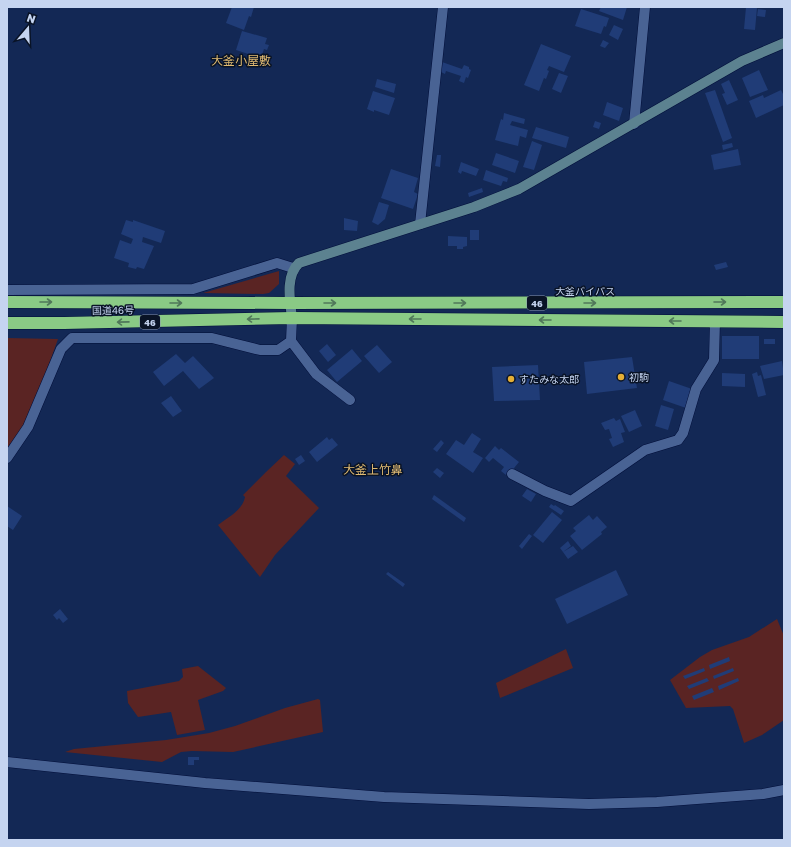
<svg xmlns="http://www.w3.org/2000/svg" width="791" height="847" font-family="'Golos Text','Noto Sans JP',sans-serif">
  <rect width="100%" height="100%" fill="#132855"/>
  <!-- green -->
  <path fill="#5a2423" d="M279,271V284L269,293L263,294L203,293Z
    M7,338L58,339C45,374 33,420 7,448Z
    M284,455L295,464L286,476L319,508L275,555L260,577L218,525C227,518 243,510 245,497L243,495L266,472Z
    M777,619L784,636V720L762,735L744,743L733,709L730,706L686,708L670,680L700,657L712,650L749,637Z
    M566,649L573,668L500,698L496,683Z
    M198,666L226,688L223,691L198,700L205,730L177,735L171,712L138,717L128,703L127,691L179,681L183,677L182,669Z
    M318,699L320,700L323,732L233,752L192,751L181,752L162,762L65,752L74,749L166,740L209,733L235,726L285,708Z"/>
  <!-- building -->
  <path fill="#203c77" d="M232,7H254L251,17L249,16L244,30L226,23Z
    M601,7H627L623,20L599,11Z
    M746,7L757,8L755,30L744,29Z
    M581,9L609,18L606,27L604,26L601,34L575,26Z
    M758,9L766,10L765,17L757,16Z
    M614,25L623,29L618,40L609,35Z
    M242,31L267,38L265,44L269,45L267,50L264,49L261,58L236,50Z
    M603,40L609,43L605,48L600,46Z
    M541,44L571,56L564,72L549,66L547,70L549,71L546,79L544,78L539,91L524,85Z
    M442,62L462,69L464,65L469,67V69L471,70L468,78L466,77L464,83L459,81L461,76L446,71L445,74L439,71Z
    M759,70L768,90L750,97L742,78Z
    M559,73L568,76L561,93L552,89Z
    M377,79L396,84L394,93L375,87Z
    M729,80L738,100L727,105L722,94L725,93L721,84Z
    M715,90L732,138L723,142L705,93Z
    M781,90L784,96V105L756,118L749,101L763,95L764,98Z
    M373,91L395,98L389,115L374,110V112L367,109Z
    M607,102L623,108L619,121L603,115Z
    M504,113L525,119L524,124L512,121L510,125L528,130L526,138L520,136L518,146L495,140L501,119L503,120Z
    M595,121L601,123L599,129L593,127Z
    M536,127L569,137L566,148L532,138Z
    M532,141L542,145L534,170L523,167Z
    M732,143L733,147L723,150L722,145Z
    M738,149L741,165L714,170L711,155Z
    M496,153L519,161L515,173L492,165Z
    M437,155H441L440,167L435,166Z
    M461,162L479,169L476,176L462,171L461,174L458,172Z
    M391,169L418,178L414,192L418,194L413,209L381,198Z
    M486,170L508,178L507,182L503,181L501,186L483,180Z
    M482,188L483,192L469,197L468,193Z
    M379,202L389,205L385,219L378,225L372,222Z
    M344,218L358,221L357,231L344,230Z
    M126,220L133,222V220L165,231L161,243L143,237L142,242L154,246L144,269L137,267L136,269L128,267L129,263L114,258L120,240L131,244L133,239L121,234Z
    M470,230H479V240H470Z
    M448,236L467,237V246L463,247V249H457V246H448Z
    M726,262L728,267L716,270L714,265Z
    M722,336H759V359H722Z
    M764,339H775V344H764Z
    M327,344L336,355L328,362L319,351Z
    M377,345L392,362L379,373L364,356Z
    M352,349L362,361L337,382L327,370Z
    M176,354L185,363L193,356L214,378L199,389L183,371L164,386L153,372Z
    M632,357L637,388L587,394L584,362Z
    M782,361L784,375L764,379L760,366Z
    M538,365L540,400L494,401L492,367Z
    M757,372L758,376L761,375L766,395L758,397L752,374Z
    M722,373L745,374V387L722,386Z
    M669,381L692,389L686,408L663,400Z
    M171,396L182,411L173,417L161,403Z
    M661,405L674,409L668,430L655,426Z
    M635,410L642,426L629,432L621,416Z
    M614,418L616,421L620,419L625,432L621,433L624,442L613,447L609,439L612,438L609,429L605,430L601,423Z
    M472,433L481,439L473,452L483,458L473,473L446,454L456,440L464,445Z
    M327,437L329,440L332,438L338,445L317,462L309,452Z
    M441,440L444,443L437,452L433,449Z
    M495,446L499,450L501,448L519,462L510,473L508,472L506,475L501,471L504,467L493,458L489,462L485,458Z
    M301,455L305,461L299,465L295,459Z
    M437,468L444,473L440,478L433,472Z
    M527,489L536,494L531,502L522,496Z
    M434,495L466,518L464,522L432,499Z
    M551,504L554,506L555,505L564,511L561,515L549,507Z
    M7,506L22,516L13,530L7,526Z
    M552,512L562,520L543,543L533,535Z
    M589,515L593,520L597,516L607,527L601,532L602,534L582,550L570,536L576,531L573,528Z
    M529,534L532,536L522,549L519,546Z
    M568,541L571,546L563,552L560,548Z
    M573,546L578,552L568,559L563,552Z
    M616,570L628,595L567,624L555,599Z
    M388,572L405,584L403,587L386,574Z
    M60,609L68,619L63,623L59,618L57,620L53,615Z
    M729,657L730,661L710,669L709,665Z
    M704,668L705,671L685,679L683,676Z
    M733,668L734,671L714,679L713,676Z
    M707,678L709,681L689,689L687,686Z
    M738,678L739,681L719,690L718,686Z
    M712,688L714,692L694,700L692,696Z
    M188,757H199V760H194V765H188Z"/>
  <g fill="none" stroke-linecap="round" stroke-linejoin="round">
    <defs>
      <path id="street" d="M634,124L645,7
        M420,224L443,7
        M7,290L193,289L277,263L293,268
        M291,341L316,374L350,400
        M7,458L28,427L61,349L72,338H212L260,350H278L291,341L292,318
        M512,474L545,491L571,501L645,450L678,440L683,433L696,389L714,360L715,321
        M7,762L205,783L384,797L589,804L657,802L763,794L784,790"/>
      <path id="secondary" d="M292,318C290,301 285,276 299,263L474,207L519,189L742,61L784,43"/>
      <path id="highway" d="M7,302L291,303L784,302
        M7,323H64L292,318L784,322"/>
    </defs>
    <!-- street casing -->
    <use href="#street" stroke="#010e39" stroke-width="11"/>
    <!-- secondary casing -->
    <use href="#secondary" stroke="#010e39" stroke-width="11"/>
    <!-- highway casing -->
    <use href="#highway" stroke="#010e39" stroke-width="13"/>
    <!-- street -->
    <use href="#street" stroke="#496394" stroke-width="10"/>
    <!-- secondary -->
    <use href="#secondary" stroke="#5c8290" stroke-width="10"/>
    <!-- highway -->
    <use href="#highway" stroke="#8aca85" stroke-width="12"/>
  </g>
  <!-- one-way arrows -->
  <defs><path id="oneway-shaft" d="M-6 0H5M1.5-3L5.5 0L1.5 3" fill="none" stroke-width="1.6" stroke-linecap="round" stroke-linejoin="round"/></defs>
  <g stroke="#50785a">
    <use href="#oneway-shaft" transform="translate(46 302)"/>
    <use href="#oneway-shaft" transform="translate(720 302)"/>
    <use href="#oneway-shaft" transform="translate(176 303)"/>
    <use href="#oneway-shaft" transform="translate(330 303)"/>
    <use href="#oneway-shaft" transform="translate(460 303)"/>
    <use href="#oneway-shaft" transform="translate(590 303)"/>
    <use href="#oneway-shaft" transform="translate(253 319) rotate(179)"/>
    <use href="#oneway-shaft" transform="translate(415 319) rotate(-180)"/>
    <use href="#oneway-shaft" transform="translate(545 320) rotate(-180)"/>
    <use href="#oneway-shaft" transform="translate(675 321) rotate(-180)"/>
    <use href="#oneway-shaft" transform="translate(123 322) rotate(179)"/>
  </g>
  <!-- markers -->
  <g fill="#e4ae35" stroke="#091326" stroke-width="1.5">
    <circle cx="621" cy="377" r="4"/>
    <circle cx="511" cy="379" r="4"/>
  </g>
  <g text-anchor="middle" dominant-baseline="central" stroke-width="3" stroke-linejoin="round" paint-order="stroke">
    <!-- shield labels -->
    <g fill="#091326" stroke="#8d9ab3" stroke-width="1">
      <rect x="527" y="296" width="20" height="14" rx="3"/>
      <rect x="140" y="315" width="20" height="14" rx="3"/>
    </g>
    <g font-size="9" font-weight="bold" fill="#c5d4f0">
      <text x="537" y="303">46</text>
      <text x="150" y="322">46</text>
    </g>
    <!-- street labels -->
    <g font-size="10" fill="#c5d4f0" stroke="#091326">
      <text x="585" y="291">大釜バイパス</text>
      <text transform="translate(113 310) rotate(-1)">国道46号</text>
    </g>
    <!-- poi labels -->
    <g font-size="10" fill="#c5d4f0" stroke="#091326" text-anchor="start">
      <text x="629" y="377">初駒</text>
      <text x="519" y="379">すたみな太郎</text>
    </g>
    <!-- quarter labels -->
    <g font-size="12" fill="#dfba72" stroke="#091326">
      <text x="241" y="60">大釜小屋敷</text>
      <text x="373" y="469">大釜上竹鼻</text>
    </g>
  </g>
  <!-- border -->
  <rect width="791" height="847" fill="none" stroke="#c5d4f0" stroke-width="16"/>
  <!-- north arrow -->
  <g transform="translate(28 28) rotate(19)" stroke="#091326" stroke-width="3" paint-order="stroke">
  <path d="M0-3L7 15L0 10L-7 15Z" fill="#c5d4f0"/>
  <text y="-6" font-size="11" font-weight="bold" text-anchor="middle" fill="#c5d4f0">N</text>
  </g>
</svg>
